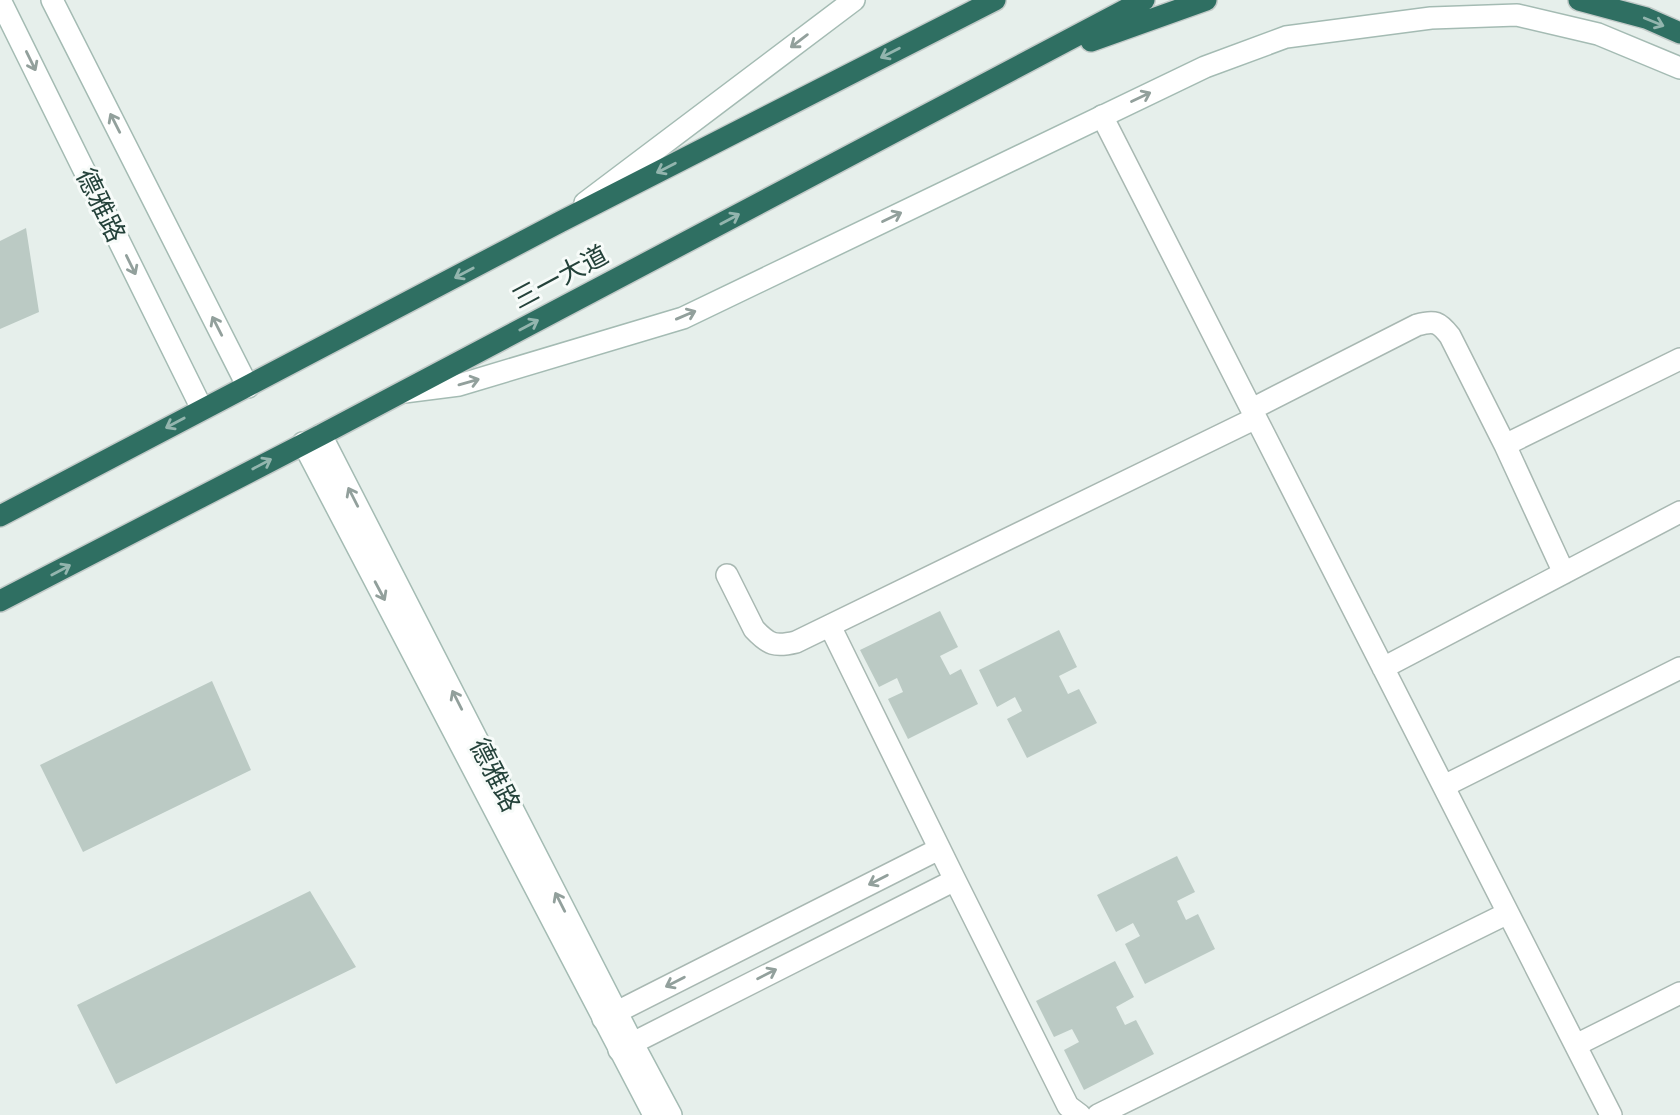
<svg xmlns="http://www.w3.org/2000/svg" width="1680" height="1115" font-family="Cabin,'Noto Sans SC',sans-serif">
  <rect width="100%" height="100%" fill="#e6efeb"/>
  <!-- building -->
  <path fill="#bbcac4" d="M26,228L39,312L0,329V241Z
    M940,611L958,647L940,656L950,675L961,669L978,704L908,739L888,699L903,692L897,678L879,687L860,650Z
    M1059,630L1077,667L1059,676L1068,694L1079,689L1097,723L1027,758L1007,719L1022,711L1015,697L997,707L979,670Z
    M212,681L251,770L83,852L40,765Z
    M1177,856L1195,892L1177,901L1186,920L1198,914L1215,949L1145,984L1125,944L1140,936L1133,923L1116,932L1097,895Z
    M310,891L356,967L116,1084L77,1005Z
    M1115,961L1134,997L1116,1007L1125,1025L1136,1020L1154,1054L1084,1090L1064,1050L1079,1042L1072,1029L1054,1037L1036,1001Z"/>
  <g fill="none" stroke-linecap="round" stroke-linejoin="round">
    <defs>
      <path id="street" d="M1102,116L1611,1115
        M1252,409L1417,325C1435,320 1439,322 1450,336L1505,445L1564,573
        M1505,445L1680,359
        M727,575L754,629C769,645 775,647 796,642L1256,418
        M830,626L955,880L1068,1106L1080,1115
        M1383,668L1680,512
        M1444,786L1680,668
        M603,1019L939,849
        M1576,1045L1680,993
        M619,1050L955,880
        M1098,1115L1508,913"/>
      <path id="secondary" d="M0,0L202,409
        M52,0L248,387
        M585,203L854,0
        M404,392L459,385L683,318L1205,67L1286,37L1431,18L1517,15L1598,34L1680,68
        M321,435L632,1042L671,1115
        M303,443L654,1115"/>
      <path id="highway" d="M1579,0L1646,18L1680,33
        M1091,41L1206,0
        M0,516L560,222L995,0
        M0,601L321,435L1144,0"/>
    </defs>
    <!-- street casing -->
    <use href="#street" stroke="#a8b8b2" stroke-width="24"/>
    <!-- secondary casing -->
    <use href="#secondary" stroke="#a4bbb3" stroke-width="24"/>
    <!-- highway casing -->
    <use href="#highway" stroke="#c2cac8" stroke-width="24"/>
    <!-- street -->
    <use href="#street" stroke="#fff" stroke-width="21"/>
    <!-- secondary -->
    <use href="#secondary" stroke="#fff" stroke-width="21"/>
    <!-- highway -->
    <use href="#highway" stroke="#2f6f62" stroke-width="21"/>
  </g>
  <!-- one-way arrows -->
  <defs><path id="oneway-shaft" d="M-6 0H5M1.5-3L5.5 0L1.5 3" fill="none" stroke-width="1.6" stroke-linecap="round" stroke-linejoin="round" transform="scale(1.75)"/></defs>
  <g stroke="#93b5ae">
    <use href="#oneway-shaft" transform="translate(1654 22) rotate(22)"/>
    <use href="#oneway-shaft" transform="translate(890 53) rotate(153)"/>
    <use href="#oneway-shaft" transform="translate(666 168) rotate(153)"/>
    <use href="#oneway-shaft" transform="translate(730 219) rotate(-28)"/>
    <use href="#oneway-shaft" transform="translate(464 273) rotate(152)"/>
    <use href="#oneway-shaft" transform="translate(529 325) rotate(-28)"/>
    <use href="#oneway-shaft" transform="translate(175 423) rotate(152)"/>
    <use href="#oneway-shaft" transform="translate(262 464) rotate(-28)"/>
    <use href="#oneway-shaft" transform="translate(61 570) rotate(-28)"/>
  </g>
  <g stroke="#92a09c">
    <use href="#oneway-shaft" transform="translate(799 41) rotate(143)"/>
    <use href="#oneway-shaft" transform="translate(31 61) rotate(64)"/>
    <use href="#oneway-shaft" transform="translate(1141 97) rotate(-25)"/>
    <use href="#oneway-shaft" transform="translate(115 123) rotate(-117)"/>
    <use href="#oneway-shaft" transform="translate(892 217) rotate(-26)"/>
    <use href="#oneway-shaft" transform="translate(131 265) rotate(64)"/>
    <use href="#oneway-shaft" transform="translate(686 315) rotate(-23)"/>
    <use href="#oneway-shaft" transform="translate(217 326) rotate(-117)"/>
    <use href="#oneway-shaft" transform="translate(469 382) rotate(-16)"/>
    <use href="#oneway-shaft" transform="translate(353 497) rotate(-117)"/>
    <use href="#oneway-shaft" transform="translate(380 591) rotate(62)"/>
    <use href="#oneway-shaft" transform="translate(457 700) rotate(-117)"/>
    <use href="#oneway-shaft" transform="translate(878 880) rotate(153)"/>
    <use href="#oneway-shaft" transform="translate(560 902) rotate(-117)"/>
    <use href="#oneway-shaft" transform="translate(767 974) rotate(-27)"/>
    <use href="#oneway-shaft" transform="translate(675 982) rotate(153)"/>
  </g>
  <g text-anchor="middle" dominant-baseline="central" stroke-width="6" stroke-linejoin="round" paint-order="stroke">
    <!-- street labels -->
    <g font-size="26" fill="#24423a" stroke="#f7fbf9">
      <text transform="translate(101 205) rotate(64)">德雅路</text>
      <text transform="translate(560 277) rotate(-28)">三一大道</text>
      <text transform="translate(495 775) rotate(63)">德雅路</text>
    </g>
  </g>
</svg>
